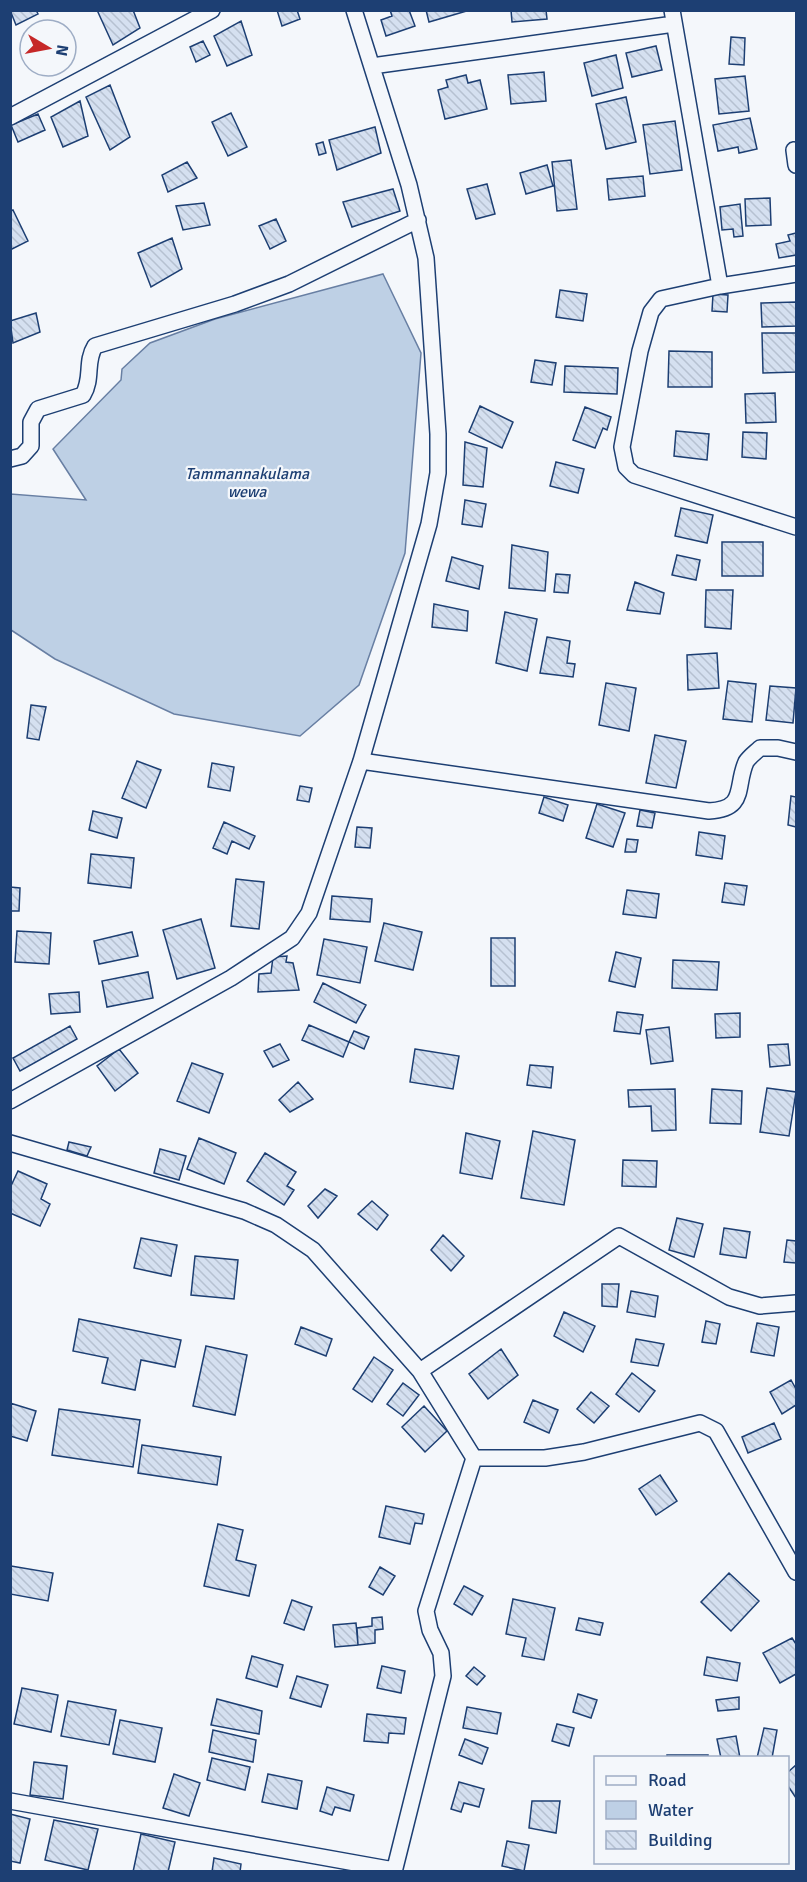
<svg xmlns="http://www.w3.org/2000/svg" width="807" height="1882" font-family="Signika,sans-serif">
  <defs>
    <pattern id="building-back-hatch" width="6" height="6" patternUnits="userSpaceOnUse" patternTransform="scale(1.5)"><rect width="6" height="6" fill="#d5e0f0"/><path d="M-1 5l2 2M0 0l6 6M5-1l2 2" fill="none" stroke="#b6c1d1"/></pattern>
  </defs>
  <rect width="100%" height="100%" fill="#f4f7fb"/>
  <!-- water -->
  <path fill="#bed0e5" stroke="#687fa3" stroke-width="1.5" d="M383,274L421,353L405,553L359,685L300,736L174,714L55,659L11,630V494L86,500L53,449L121,380L122,369L150,343L215,319Z"/>
  <!-- building -->
  <path fill="url(#building-back-hatch)" stroke="#1d3f73" stroke-width="1.5" d="M10,10H36L38,14L16,25Z
    M97,10H133L140,28L113,45Z
    M277,10H297L300,19L282,26Z
    M390,10H409L415,26L386,36L381,20L392,16Z
    M426,10H470L429,22Z
    M511,10H546L547,19L512,22Z
    M241,21L252,55L227,66L214,36Z
    M731,37L745,38L744,65L729,64Z
    M203,41L210,55L196,62L190,47Z
    M656,46L662,70L632,77L626,53Z
    M616,55L623,88L592,96L584,63Z
    M544,72L546,101L511,104L508,75Z
    M466,75L468,83L480,80L487,109L445,119L438,90L448,87L446,80Z
    M745,76L749,111L719,114L715,79Z
    M110,85L130,137L110,150L86,97Z
    M626,97L636,142L606,149L596,104Z
    M80,101L88,136L63,147L51,117Z
    M231,113L247,147L228,156L212,122Z
    M38,114L45,130L18,142L11,125Z
    M750,118L757,149L739,153L738,147L718,151L713,125Z
    M675,121L682,170L650,174L643,125Z
    M375,127L381,153L337,170L329,140Z
    M323,142L326,153L319,155L316,144Z
    M571,160L577,209L557,211L552,162Z
    M187,162L197,178L168,192L162,175Z
    M547,165L553,186L526,194L520,173Z
    M643,176L645,196L609,200L607,179Z
    M487,184L495,214L476,219L467,189Z
    M393,189L400,211L352,227L343,202Z
    M770,198L771,225L746,226L745,199Z
    M204,203L210,225L183,230L176,206Z
    M740,204L743,236L734,237L733,229L722,230L720,207Z
    M13,210L28,241L12,249L10,246V211Z
    M276,219L286,241L270,249L259,226Z
    M796,233V255L779,258L776,244L790,241L788,235Z
    M172,238L182,269L151,287L138,253Z
    M560,290L587,294L583,321L556,317Z
    M713,294L728,295L727,312L712,311Z
    M796,302V326L762,327L761,303Z
    M36,313L40,332L13,343L10,321Z
    M762,333H796V372L763,373Z
    M669,351L712,352V387H668Z
    M535,360L556,363L552,385L531,382Z
    M565,366L618,368L617,394L564,392Z
    M775,393L776,422L746,423L745,394Z
    M480,406L513,422L502,448L469,432Z
    M585,407L611,417L607,430L603,428L595,448L573,440Z
    M676,431L709,434L707,460L674,456Z
    M743,432L767,433L766,459L742,457Z
    M465,442L487,448L483,487L463,485Z
    M556,462L584,469L578,493L550,486Z
    M465,500L486,504L482,527L462,524Z
    M681,508L713,515L707,543L675,536Z
    M722,542H763V576H722Z
    M512,545L548,552L545,591L509,588Z
    M677,555L700,560L696,580L672,575Z
    M452,557L483,566L479,589L446,581Z
    M556,574L570,575L568,593L554,592Z
    M635,582L664,593L660,614L627,610Z
    M706,590H733L731,629L705,627Z
    M434,604L468,611L467,631L432,627Z
    M505,612L537,619L527,671L496,663Z
    M547,637L570,641L567,663L575,664L573,677L540,673Z
    M717,653L719,688L688,690L687,655Z
    M728,681L756,684L752,722L723,719Z
    M606,683L636,688L629,731L599,725Z
    M770,686L796,688L793,723L766,720Z
    M31,705L46,707L39,740L27,738Z
    M655,735L686,741L676,788L646,783Z
    M137,761L161,770L146,808L122,798Z
    M212,763L234,767L230,791L208,787Z
    M300,786L312,788L309,802L297,800Z
    M791,796L796,797V827L788,825Z
    M544,797L568,805L563,821L539,813Z
    M597,804L625,813L613,847L586,838Z
    M640,810L655,813L652,828L637,826Z
    M93,811L122,818L117,838L89,830Z
    M224,822L255,836L249,849L232,841L227,854L213,848Z
    M357,827L372,828L370,848L355,847Z
    M699,832L725,836L722,859L696,855Z
    M627,839L638,840L636,852H625Z
    M91,854L134,858L131,888L88,883Z
    M236,879L264,882L259,929L231,926Z
    M725,883L747,886L744,905L722,902Z
    M10,887L20,888L19,911H10Z
    M627,890L659,894L656,918L623,914Z
    M332,896L372,899L370,922L330,919Z
    M201,919L215,968L177,979L163,930Z
    M384,923L422,932L413,970L375,961Z
    M17,931L51,933L49,964L15,962Z
    M132,932L138,956L99,964L94,941Z
    M491,938H515V986H491Z
    M324,939L367,947L360,983L317,975Z
    M616,952L641,958L635,987L609,981Z
    M287,956L286,962L293,963L299,990L258,992L259,974L271,973L273,957Z
    M673,960L719,962L717,990L672,988Z
    M148,972L153,998L107,1007L102,981Z
    M323,983L366,1005L356,1023L314,1002Z
    M79,992L80,1012L51,1014L49,994Z
    M617,1012L643,1015L640,1034L614,1031Z
    M740,1013V1037L716,1038L715,1014Z
    M309,1025L349,1042L343,1057L302,1040Z
    M70,1026L77,1039L20,1071L13,1058Z
    M669,1027L673,1061L651,1064L646,1030Z
    M354,1031L369,1037L364,1049L349,1042Z
    M280,1044L289,1060L273,1067L264,1051Z
    M788,1044L790,1065L770,1067L768,1045Z
    M119,1049L138,1073L115,1091L97,1066Z
    M415,1049L459,1056L453,1089L410,1082Z
    M192,1063L223,1074L209,1113L177,1101Z
    M530,1065L553,1067L551,1088L527,1085Z
    M298,1082L313,1099L290,1112L279,1100Z
    M767,1088L796,1092L789,1136L760,1132Z
    M675,1089L676,1130L652,1131L651,1106L629,1107L628,1090Z
    M712,1089L742,1091L741,1124L710,1123Z
    M533,1131L575,1140L564,1205L521,1198Z
    M466,1133L500,1141L492,1179L460,1173Z
    M199,1138L236,1153L224,1184L187,1169Z
    M69,1142L91,1147L87,1156L67,1150Z
    M160,1149L186,1156L179,1180L154,1173Z
    M265,1153L296,1172L287,1186L294,1190L284,1205L247,1181Z
    M623,1160L657,1161L656,1187L622,1186Z
    M18,1171L47,1184L41,1199L50,1204L40,1226L10,1213V1188Z
    M325,1189L337,1196L318,1218L308,1206Z
    M372,1201L388,1215L377,1230L358,1214Z
    M677,1218L703,1224L694,1257L669,1250Z
    M724,1228L750,1232L746,1258L720,1254Z
    M443,1235L464,1256L451,1271L431,1250Z
    M141,1238L177,1245L171,1276L134,1268Z
    M787,1240L796,1241V1263L784,1262Z
    M195,1256L238,1260L234,1299L191,1295Z
    M602,1284H619L617,1307L602,1306Z
    M631,1291L658,1296L655,1317L627,1312Z
    M564,1312L595,1326L583,1352L554,1336Z
    M79,1319L181,1340L175,1367L141,1360L135,1390L102,1383L108,1358L73,1351Z
    M706,1321L720,1324L716,1344L702,1342Z
    M757,1323L779,1327L774,1356L751,1352Z
    M301,1327L332,1339L326,1356L295,1344Z
    M636,1339L664,1344L658,1366L631,1362Z
    M206,1346L247,1355L235,1415L193,1406Z
    M501,1349L518,1375L488,1399L469,1374Z
    M374,1357L393,1370L372,1402L353,1389Z
    M632,1373L655,1391L639,1412L616,1394Z
    M791,1380L796,1389V1405L782,1414L770,1392Z
    M403,1383L419,1395L403,1416L387,1404Z
    M591,1392L609,1406L594,1423L577,1409Z
    M533,1400L558,1410L549,1433L524,1422Z
    M10,1403L36,1411L27,1441L10,1436Z
    M424,1406L447,1431L425,1452L402,1427Z
    M59,1409L140,1420L133,1467L52,1455Z
    M774,1423L781,1439L748,1453L742,1437Z
    M142,1445L221,1457L217,1485L138,1473Z
    M660,1475L677,1501L656,1515L639,1489Z
    M386,1506L424,1514L422,1524L415,1523L410,1544L379,1537Z
    M218,1524L243,1530L236,1560L256,1565L249,1596L204,1586Z
    M11,1566L53,1573L48,1601L10,1594Z
    M380,1567L395,1576L383,1595L369,1587Z
    M729,1573L759,1601L731,1631L701,1602Z
    M464,1586L483,1596L472,1615L454,1604Z
    M513,1599L555,1608L544,1660L522,1656L526,1638L506,1634Z
    M292,1600L312,1607L304,1630L284,1623Z
    M382,1617L383,1629L375,1630V1643L358,1645L357,1628L372,1626V1618Z
    M579,1618L603,1623L600,1635L576,1630Z
    M356,1623L358,1645L335,1647L333,1625Z
    M792,1638L796,1644V1674L780,1683L763,1653Z
    M252,1656L283,1665L277,1687L246,1678Z
    M707,1657L740,1663L737,1681L704,1675Z
    M382,1666L405,1671L401,1693L377,1688Z
    M474,1667L485,1676L477,1685L466,1676Z
    M297,1676L328,1685L321,1707L290,1698Z
    M22,1688L58,1695L51,1732L14,1724Z
    M578,1694L597,1700L591,1718L573,1712Z
    M739,1697V1709L718,1711L716,1700Z
    M217,1699L262,1711L259,1734L211,1725Z
    M68,1701L116,1710L109,1745L61,1736Z
    M467,1707L501,1713L497,1734L463,1728Z
    M367,1714L406,1718L404,1734L389,1733L388,1743L364,1741Z
    M120,1720L162,1728L155,1762L113,1754Z
    M557,1724L574,1728L569,1746L552,1741Z
    M764,1728L777,1730L772,1758H757Z
    M213,1730L256,1740L253,1762L209,1752Z
    M736,1736L740,1758H721L717,1739Z
    M465,1739L488,1748L482,1764L459,1755Z
    M667,1755H708V1758H667Z
    M212,1758L250,1767L245,1790L207,1780Z
    M34,1762L67,1766L63,1799L30,1795Z
    M796,1765V1798L788,1786V1772Z
    M174,1774L200,1783L189,1816L163,1808Z
    M268,1774L302,1781L297,1809L262,1802Z
    M459,1782L484,1789L479,1807L464,1803L461,1812L451,1809Z
    M327,1787L354,1795L350,1811L335,1807L332,1815L320,1811Z
    M532,1801H560L556,1833L529,1828Z
    M10,1814L30,1819L20,1863L10,1861Z
    M54,1820L98,1829L88,1870L45,1860Z
    M141,1834L175,1842L168,1872H133Z
    M507,1841L529,1845L524,1871L502,1866Z
    M214,1858L241,1864L240,1872H212Z"/>
  <g fill="none" stroke-linecap="round" stroke-linejoin="round">
    <defs>
      <path id="street" d="M672,10L720,286
        M372,66L674,24
        M10,117L212,10
        M794,150L796,165
        M796,274L720,286L661,299L651,312L640,351L622,447L626,467L634,475L796,527
        M10,459L22,456L31,446V422L38,409L83,395C93,378 85,362 95,346L235,304L289,284L418,220
        M361,761L709,811C747,809 735,787 746,762C749,757 756,752 760,748H778L796,752
        M10,1101L231,978L292,938L309,913L361,761L429,524L438,473V434L426,258L409,185L354,10
        M10,1143L244,1211L276,1225L313,1250L420,1371L474,1458L426,1611L430,1630L441,1653L443,1676L394,1872
        M420,1371L619,1236L729,1297L760,1306L796,1303
        M474,1458H545L584,1452L700,1423L716,1431L796,1572
        M10,1801L394,1870"/>
    </defs>
    <!-- street casing -->
    <use href="#street" stroke="#1d3f73" stroke-width="18"/>
    <!-- street -->
    <use href="#street" stroke="#f4f7fb" stroke-width="15"/>
  </g>
  <g text-anchor="middle" dominant-baseline="central" stroke-width="4.5" stroke-linejoin="round" paint-order="stroke">
    <!-- water labels -->
    <g font-size="16" font-style="italic" fill="#1d3f73" stroke="#f4f7fb">
      <text x="247" y="474">Tammannakulama<tspan x="247" dy="18">wewa</tspan></text>
    </g>
  </g>
  <!-- border -->
  <rect width="807" height="1882" fill="none" stroke="#1d3f73" stroke-width="24"/>
  <!-- legend -->
  <rect x="594" y="1756" width="195" height="108" fill="#f4f7fb" stroke="#9eadc5" stroke-width="1.5"/>
  <rect x="606" y="1776" width="30" height="9" fill="#f4f7fb" stroke="#9eadc5" stroke-width="1.5"/>
  <text x="648" y="1786" font-size="18" fill="#1d3f73">Road</text>
  <rect x="606" y="1801" width="30" height="18" fill="#bed0e5" stroke="#9eadc5" stroke-width="1.5"/>
  <text x="648" y="1816" font-size="18" fill="#1d3f73">Water</text>
  <rect x="606" y="1831" width="30" height="18" fill="url(#building-back-hatch)" stroke="#9eadc5" stroke-width="1.5"/>
  <text x="648" y="1846" font-size="18" fill="#1d3f73">Building</text>
  <!-- north arrow -->
  <g transform="translate(48 48) rotate(100)"><circle r="28" fill="#f4f7fb" stroke="#9eadc5" stroke-width="1.5"/>
  <path d="M0-4.5L10 22L0 15L-10 22Z" fill="#c62828"/>
  <text y="-9" font-size="16" font-weight="bold" text-anchor="middle" fill="#1d3f73">N</text>
  </g>
</svg>
